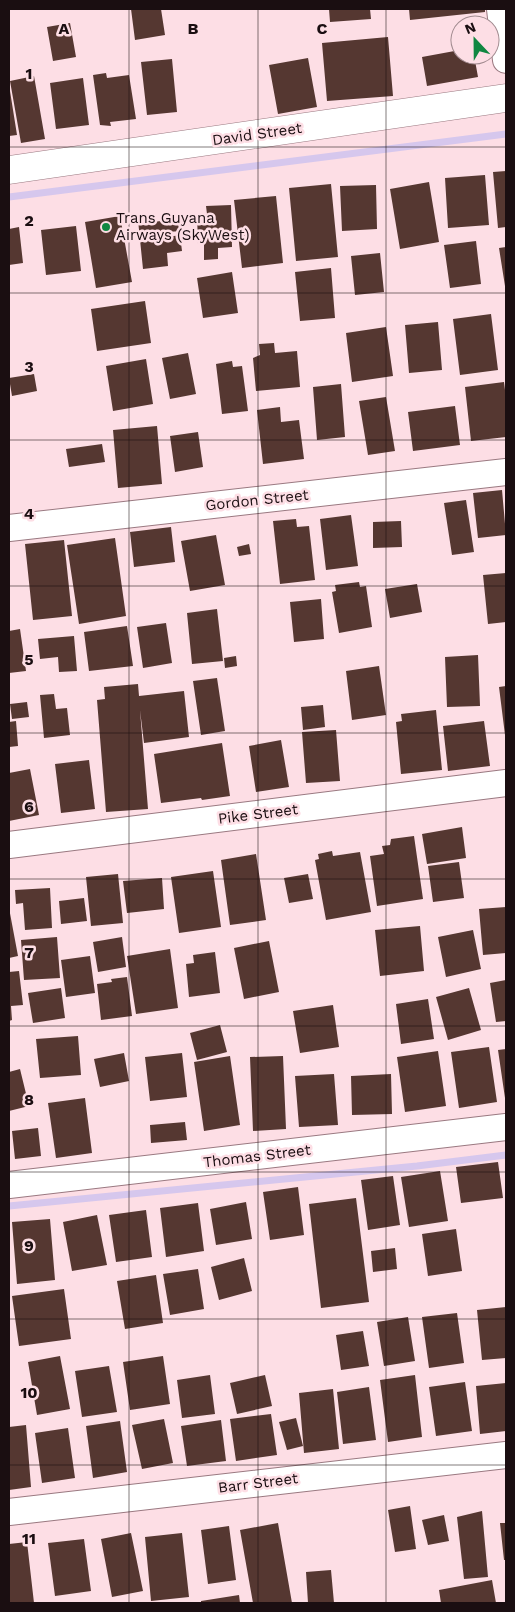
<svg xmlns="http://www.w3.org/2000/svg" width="515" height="1612" font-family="'Work Sans',sans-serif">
  <rect width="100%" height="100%" fill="#fddee5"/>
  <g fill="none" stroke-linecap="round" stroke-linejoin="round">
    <!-- stream -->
    <path stroke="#d6c7ed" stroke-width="7" d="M9,197L506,134
      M9,1206L417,1166L506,1155"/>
  </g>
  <!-- building -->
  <path fill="#553731" d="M131,9H161L165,35L135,40Z
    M329,9H370L371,19L330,22Z
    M409,9H485V12L410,20Z
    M70,23L76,57L53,61L47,27Z
    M388,37L393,96L327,101L322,43Z
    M460,50V55H474L478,77L427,86L422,57Z
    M308,58L317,107L278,114L269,65Z
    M172,59L177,112L147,115L141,62Z
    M106,73L107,78L129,75L136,119L110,122L111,126L100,125L93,75Z
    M34,76L45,139L21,143L10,81Z
    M83,78L89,125L56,129L50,83Z
    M10,91L17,135L9,136V92Z
    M506,171V227L498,228L493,172Z
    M485,175L489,225L448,228L445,178Z
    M429,182L439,242L400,249L390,189Z
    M331,184L338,257L296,261L289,188Z
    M376,185L377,229L342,231L340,186Z
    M276,196L283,263L242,268L234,200Z
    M231,205L232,247L218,248V259L204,260V244H198L197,215L207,214L206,206Z
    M179,214L181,231L168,232V237L180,235L182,251L167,253L168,266L143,269L138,220L148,217L150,222L162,221L161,215Z
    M120,216L132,282L96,288L85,222Z
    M76,226L81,271L46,275L41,230Z
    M19,227L23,263L9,265V229Z
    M476,241L481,284L450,288L444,245Z
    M506,247V286H505L499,248Z
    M380,253L384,292L355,295L351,256Z
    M331,268L335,318L300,321L295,272Z
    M232,272L238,313L203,318L197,278Z
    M145,301L151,343L97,351L91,309Z
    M491,314L498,370L460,375L453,319Z
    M438,322L442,370L409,373L405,325Z
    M386,327L393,376L352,382L346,333Z
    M274,343L275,353L297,351L300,387L256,391L253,358L260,355L259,344Z
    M188,353L196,394L170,399L162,358Z
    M146,359L153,404L113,411L106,366Z
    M232,361L233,367L242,366L248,411L222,414L216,364Z
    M34,374L37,391L12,396L9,378Z
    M504,382L506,398V437L471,441L465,387Z
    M341,384L345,437L317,440L313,387Z
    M386,397L395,451L368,455L359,401Z
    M455,406L460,445L413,451L408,412Z
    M280,407L281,422L299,420L304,459L263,464L257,410Z
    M157,426L162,484L118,488L113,430Z
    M198,432L203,467L175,472L170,436Z
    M102,444L105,462L69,467L66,449Z
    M502,490L506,535L478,538L473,493Z
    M466,500L474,552L452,555L444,503Z
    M351,515L358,566L326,570L320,519Z
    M296,519L297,527L309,526L315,580L280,584L273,521Z
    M401,521L402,547L373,548V522Z
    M171,527L175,562L134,567L130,532Z
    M216,535L225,585L190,591L181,541Z
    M115,538L126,616L79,624L67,545Z
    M64,540L72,616L33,620L25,544Z
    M249,544L251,554L239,556L237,547Z
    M506,573V622L488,624L483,575Z
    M359,582L360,587L366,586L372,627L339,633L332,592L336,591L335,585Z
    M417,584L422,612L390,618L385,589Z
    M321,599L324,639L294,642L290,602Z
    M217,609L223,661L192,664L187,613Z
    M166,623L172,663L143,668L137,627Z
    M127,626L133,666L89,671L84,632Z
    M20,629L26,671L9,673V631Z
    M74,636L77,671L59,672L58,657L40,659L38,639Z
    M478,655L480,706L447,707L445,657Z
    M236,656L237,666L225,668L224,658Z
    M379,666L386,715L352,720L346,671Z
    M217,678L225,731L201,735L193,681Z
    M138,684L139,696L184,691L189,737L144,743L140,710L148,809L106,812L97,700L105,699L104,687Z
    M506,686V735H505L499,687Z
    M54,694L56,709L67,708L70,735L44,738L40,695Z
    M27,702L29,717L12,719L10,704Z
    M323,705L325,727L303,730L301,707Z
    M436,710L442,770L401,774L396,722L402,721L401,714Z
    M16,721L18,746L9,747V722Z
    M484,721L490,766L448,771L443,726Z
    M336,730L340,781L306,783L302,732Z
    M281,740L289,787L256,792L249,746Z
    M222,743L230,796L202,800L201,798L161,803L154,754Z
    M89,760L95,809L61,813L55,764Z
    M30,769L39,815L9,821V773Z
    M462,827L466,858L427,864L422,834Z
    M414,836L423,899L377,906L370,856L384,854L382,846L390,845L391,839Z
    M332,851L333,856L360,852L371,912L326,920L315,860L319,859L318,854Z
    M256,854L266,920L230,925L221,860Z
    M459,862L464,898L433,902L428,866Z
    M213,871L221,927L179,933L171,877Z
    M118,874L123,923L91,926L86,877Z
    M308,874L313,899L289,903L284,878Z
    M162,878L164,909L127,913L123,881Z
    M50,888L52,928L25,930L23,903L16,904L15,890Z
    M84,898L87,921L61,924L59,901Z
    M506,907V953L483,955L479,909Z
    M9,908L18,956L9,958Z
    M420,926L424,971L380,976L375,930Z
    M473,930L481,969L446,977L438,937Z
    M57,937L60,978L24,980L21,940Z
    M122,937L126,967L98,972L93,942Z
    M269,941L279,992L244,999L234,948Z
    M170,949L178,1008L136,1014L127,956Z
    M215,952L220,993L189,997L186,964L194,963L193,955Z
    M90,956L95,993L66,997L61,960Z
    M19,971L23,1005L11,1006L12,1020L9,1021V972Z
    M127,977L132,1016L101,1020L97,984L112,982L111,979Z
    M506,980V1021L496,1022L490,983Z
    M61,988L65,1018L33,1023L28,993Z
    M469,988L481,1030L448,1040L436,997Z
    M428,999L434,1039L401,1044L396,1004Z
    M333,1005L339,1047L300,1053L293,1011Z
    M220,1025L227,1052L197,1060L190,1033Z
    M78,1036L81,1075L40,1078L36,1039Z
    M489,1047L497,1102L459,1108L451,1052Z
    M506,1049V1098H505L498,1050Z
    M438,1051L446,1106L405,1112L397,1057Z
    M124,1053L129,1081L100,1087L94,1059Z
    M182,1053L187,1097L150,1101L145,1057Z
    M230,1056L240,1125L204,1131L194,1062Z
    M283,1056L286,1129L253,1131L250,1057Z
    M20,1069L29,1106L9,1111V1072Z
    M334,1074L338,1125L299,1127L295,1076Z
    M391,1074L392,1114L352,1115L351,1076Z
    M85,1098L92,1153L56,1158L48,1103Z
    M185,1122L187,1140L151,1143L150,1125Z
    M38,1128L41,1156L15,1159L12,1131Z
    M498,1162L503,1198L461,1203L456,1167Z
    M440,1171L448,1221L409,1227L401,1177Z
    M393,1176L400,1225L368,1230L361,1180Z
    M298,1187L304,1235L270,1240L263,1192Z
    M356,1198L369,1302L321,1308L309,1204Z
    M246,1202L252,1239L216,1245L210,1209Z
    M198,1203L204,1251L166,1257L160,1208Z
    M146,1210L152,1257L116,1262L109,1215Z
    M97,1215L107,1265L72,1271L63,1222Z
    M50,1219L55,1280L17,1284L12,1222Z
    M456,1229L462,1271L428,1276L422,1234Z
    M395,1248L397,1269L373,1272L371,1251Z
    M244,1258L252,1291L219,1300L211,1267Z
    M198,1269L204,1309L170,1315L163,1274Z
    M156,1275L163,1323L125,1329L117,1281Z
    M64,1289L71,1339L19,1346L12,1296Z
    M506,1307V1358L482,1360L477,1310Z
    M457,1313L464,1363L429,1368L422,1317Z
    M408,1317L415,1361L384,1366L377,1322Z
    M363,1331L369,1366L341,1370L336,1335Z
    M60,1356L70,1409L37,1415L28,1362Z
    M163,1356L170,1404L130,1410L123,1362Z
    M109,1366L117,1412L82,1417L75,1371Z
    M210,1375L215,1414L182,1418L177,1380Z
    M265,1375L272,1406L237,1414L230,1383Z
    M415,1375L422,1437L388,1442L380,1380Z
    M465,1382L472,1431L436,1436L429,1387Z
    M506,1383V1431L480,1434L476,1386Z
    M369,1387L376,1440L343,1444L337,1392Z
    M333,1389L339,1449L304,1453L299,1393Z
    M271,1414L277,1455L236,1461L230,1419Z
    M296,1418L303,1446L287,1450L279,1422Z
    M164,1419L173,1463L142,1469L132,1425Z
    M221,1420L226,1461L187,1466L181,1426Z
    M120,1421L127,1472L93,1478L86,1426Z
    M26,1425L31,1487L9,1490V1427Z
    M68,1428L75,1478L42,1483L35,1433Z
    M410,1506L416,1549L395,1552L388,1510Z
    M482,1511L488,1577L464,1579L457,1517Z
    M444,1515L449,1541L428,1545L422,1520Z
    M278,1523L292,1603H253L240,1530Z
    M500,1523H506V1560H504Z
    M229,1526L236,1580L208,1584L201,1530Z
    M131,1533L143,1591L112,1597L101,1539Z
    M182,1533L189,1597L151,1601L145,1537Z
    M84,1539L91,1591L55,1596L48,1543Z
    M27,1542L34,1603H9V1544Z
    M331,1570L334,1603H308L306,1572Z
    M492,1580L496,1603H441L439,1590Z
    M239,1595L240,1603H201V1601Z"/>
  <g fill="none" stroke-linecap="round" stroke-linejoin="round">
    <defs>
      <path id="street" d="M500,9L506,60
        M9,528L506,472
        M9,845L506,783
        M9,1185L506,1127
        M9,1512L506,1455"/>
      <path id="secondary" d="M9,170L506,98"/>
    </defs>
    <!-- street casing -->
    <use href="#street" stroke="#9a7981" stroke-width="28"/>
    <!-- secondary casing -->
    <use href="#secondary" stroke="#9a7981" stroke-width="29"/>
    <!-- street -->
    <use href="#street" stroke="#fff" stroke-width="26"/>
    <!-- secondary -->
    <use href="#secondary" stroke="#fff" stroke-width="28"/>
  </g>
  <!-- grid -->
  <path fill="none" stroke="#1a0e11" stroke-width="1" stroke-opacity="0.55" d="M129,9V1603M258,9V1603M386,9V1603M9,147H506M9,293H506M9,440H506M9,586H506M9,733H506M9,879H506M9,1026H506M9,1172H506M9,1319H506M9,1465H506"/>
  <!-- markers -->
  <circle fill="#108741" stroke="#fddee5" stroke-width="2" cx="106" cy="227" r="5"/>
  <g text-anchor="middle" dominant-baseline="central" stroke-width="5" stroke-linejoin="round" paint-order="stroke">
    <!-- street labels -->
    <g font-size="15" fill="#1a0e11" stroke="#fddee5">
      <text transform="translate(257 134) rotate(-8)">David Street</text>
      <text transform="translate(257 500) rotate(-6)">Gordon Street</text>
      <text transform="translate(258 814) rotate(-7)">Pike Street</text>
      <text transform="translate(257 1156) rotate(-7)">Thomas Street</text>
      <text transform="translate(258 1483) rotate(-7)">Barr Street</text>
    </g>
    <!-- poi labels -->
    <g font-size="15" fill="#1a0e11" stroke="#fddee5" text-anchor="start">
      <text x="116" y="218">Trans Guyana<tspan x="116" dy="17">Airways (SkyWest)</tspan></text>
    </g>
  </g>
  <g font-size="16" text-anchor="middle" font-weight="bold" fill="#1a0e11" stroke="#fddee5" stroke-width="5" stroke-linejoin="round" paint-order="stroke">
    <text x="64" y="34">A</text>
    <text x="193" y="34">B</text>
    <text x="322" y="34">C</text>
    <text x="29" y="79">1</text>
    <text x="29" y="226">2</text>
    <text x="29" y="372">3</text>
    <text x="29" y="519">4</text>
    <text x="29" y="665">5</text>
    <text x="29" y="812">6</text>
    <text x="29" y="958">7</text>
    <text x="29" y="1105">8</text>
    <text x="29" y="1251">9</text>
    <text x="29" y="1398">10</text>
    <text x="29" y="1544">11</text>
  </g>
  <!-- border -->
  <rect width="515" height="1612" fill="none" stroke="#1a0e11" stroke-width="20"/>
  <!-- north arrow -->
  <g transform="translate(475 40) rotate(338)"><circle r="24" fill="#fddee5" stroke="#a28b90"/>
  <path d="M0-4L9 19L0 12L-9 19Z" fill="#108741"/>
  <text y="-8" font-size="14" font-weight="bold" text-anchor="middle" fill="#1a0e11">N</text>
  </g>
</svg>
